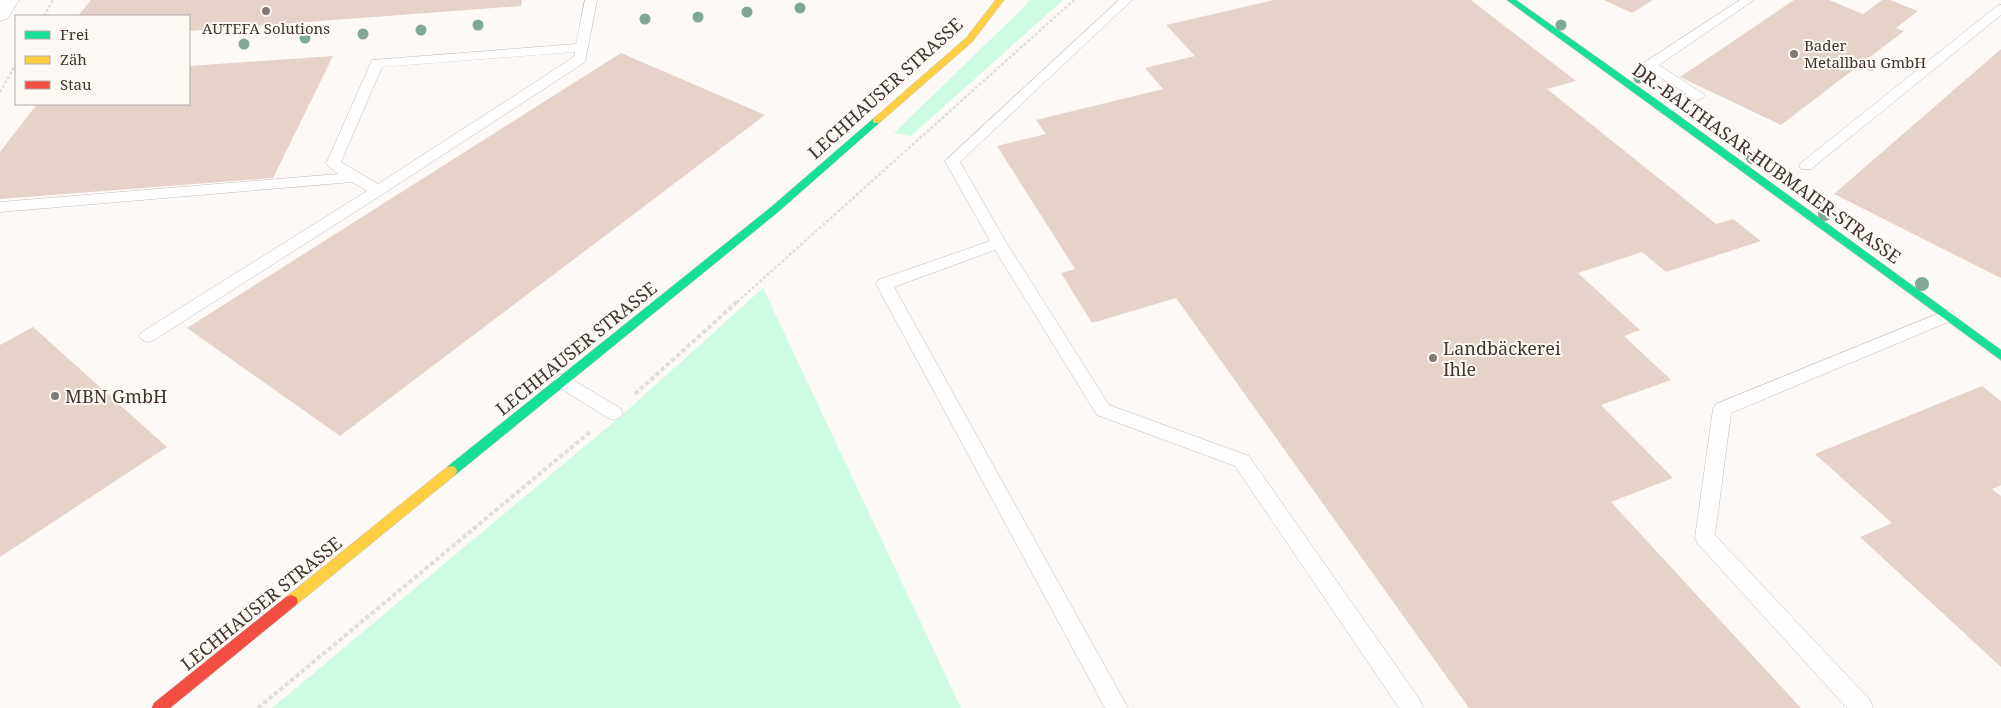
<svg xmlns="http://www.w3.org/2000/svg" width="2001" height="708" font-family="'Noto Serif',serif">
  <rect width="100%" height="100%" fill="#fcf9f7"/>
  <!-- green -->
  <path fill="#cefbe4" d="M1029,0H1063L911,136L894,133L1027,4Z
    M763,288L961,708H272L622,415Z"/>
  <!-- building -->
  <path fill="#e5d3ca" d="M91,0H522L521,6L189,31V16H78Z
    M1274,0H1471L1576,81L1547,89L1716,224L1733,219L1761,241L1666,272L1642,252L1578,273L1640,330L1624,336L1671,380L1601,405L1673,478L1611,502L1801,708H1469L1176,298L1092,323L1061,273L1075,269L997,146L1046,134L1036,120L1163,89L1145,68L1195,56L1166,25Z
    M1604,0H1653L1632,13Z
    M1794,0H1829L1863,14L1882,0H1890L1918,11L1896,28L1904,31L1781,125L1680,77Z
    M2001,49V278L1834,194Z
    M621,53L765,115L340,436L187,328Z
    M333,56L273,178L0,199V152L37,104H189V66Z
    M33,327L167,447L0,557V345Z
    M1982,386L2001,401V485L1992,489L2001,496V667L1860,537L1892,523L1815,454Z"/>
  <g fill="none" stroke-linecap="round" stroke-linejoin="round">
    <defs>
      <path id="lane" d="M585,0H597L585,62L383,194L154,340L148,342L142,340L139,336L142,332L367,191L352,182L0,212V202L338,174L326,164L372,60L576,44ZM575,52L574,57L378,184L341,162L382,67Z
        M1119,0H1132L960,162L1006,242L1109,405L1249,456L1420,700L1423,708H1399L1235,466L1097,415L995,250L894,287L1128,708H1105L876,284L878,280L990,241L945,161Z
        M1740,0H1754L1659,65L1705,95L1703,98L1669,112H1659L1657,109L1659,106L1687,94L1645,68L1643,65L1645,62Z
        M2001,5V15L1811,169H1801L1799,166L1801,163L1997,6Z
        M1947,310L1953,312L1955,316L1953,320L1731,413L1715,535L1870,700L1873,708H1847L1698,544L1695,538L1713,409L1716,404Z
        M563,374L620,408L623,413L620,418L614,420L608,418L557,386L554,381L557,376Z"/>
      <path id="street" d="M0,0H19L7,19L0,21Z"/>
      <path id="fast" d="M1507,0H1516L1667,107L2001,350V360Z
        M876,118L881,121L879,123L778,212L455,475L451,476L447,475L445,471L447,467L770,208L873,119Z"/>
      <path id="slow" d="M996,0H1004L972,42L879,123H873V119L966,38Z
        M451,466L455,467L457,471L455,475L296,605L291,607L286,605L284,601L286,597L447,467Z"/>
      <path id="jam" d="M291,595L296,597L298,601L296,605L170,708H152L154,703L286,597Z"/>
    </defs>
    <!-- lane casing -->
    <use href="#lane" stroke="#c3bcb9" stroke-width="1"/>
    <!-- street casing -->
    <use href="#street" stroke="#c3bcb9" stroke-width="1"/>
    <!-- fast casing -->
    <use href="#fast" stroke="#c3bcb9" stroke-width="1"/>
    <!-- slow casing -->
    <use href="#slow" stroke="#c3bcb9" stroke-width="1"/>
    <!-- jam casing -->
    <use href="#jam" stroke="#c3bcb9" stroke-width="1"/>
    <!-- path-far1 -->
    <path stroke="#e0dfde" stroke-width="2.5" stroke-dasharray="3 2" stroke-linecap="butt" d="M44,16L53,0
      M0,92L16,64
      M737,302L1074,0"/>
    <!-- path -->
    <path stroke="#e0dfde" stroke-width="4" stroke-dasharray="4.5 2.5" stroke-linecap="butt" d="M635,394L738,301
      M258,708L590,432"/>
    <!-- lane -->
    <use href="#lane" fill="#fffefe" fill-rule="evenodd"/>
    <!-- street -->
    <use href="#street" fill="#fffefe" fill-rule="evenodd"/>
    <!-- fast -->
    <use href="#fast" fill="#16e098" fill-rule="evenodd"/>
    <!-- slow -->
    <use href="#slow" fill="#ffcf43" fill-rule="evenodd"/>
    <!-- jam -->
    <use href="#jam" fill="#f24e42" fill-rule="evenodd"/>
  </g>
  <!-- trees -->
  <g fill="#7fa897">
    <circle cx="800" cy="8" r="5.5"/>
    <circle cx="747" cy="12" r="5.5"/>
    <circle cx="698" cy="17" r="5.5"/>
    <circle cx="645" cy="19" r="5.5"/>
    <circle cx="478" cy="25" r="5.5"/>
    <circle cx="1561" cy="25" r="5.5"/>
    <circle cx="421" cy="30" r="5.5"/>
    <circle cx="363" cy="34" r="5.5"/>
    <circle cx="305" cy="38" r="5.5"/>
    <circle cx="244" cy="44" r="5.5"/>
    <circle cx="1871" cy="65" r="5.5"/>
    <circle cx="1639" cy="78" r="5.5"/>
    <circle cx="1752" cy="158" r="6"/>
    <circle cx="1825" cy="214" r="7"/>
    <circle cx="1922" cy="284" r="7"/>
  </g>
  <!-- markers -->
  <g fill="#827975" stroke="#fef8f5" stroke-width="2">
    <circle cx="266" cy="11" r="5"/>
    <circle cx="1794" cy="54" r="5"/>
    <circle cx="1433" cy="358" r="5"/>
    <circle cx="55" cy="396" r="5"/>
  </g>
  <g text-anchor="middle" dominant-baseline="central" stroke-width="4" stroke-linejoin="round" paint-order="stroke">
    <!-- far-poi labels -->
    <g font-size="15" fill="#41342f" stroke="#fef8f5">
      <text x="266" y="28">AUTEFA Solutions</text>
      <text x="1804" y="45" text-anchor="start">Bader<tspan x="1804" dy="17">Metallbau GmbH</tspan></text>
    </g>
    <!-- street labels -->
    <g font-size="18" fill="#41342f" stroke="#fef8f5">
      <text transform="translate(885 88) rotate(-42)">LECHHAUSER STRASSE</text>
      <text transform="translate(1767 163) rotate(36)">DR.-BALTHASAR-HUBMAIER-STRASSE</text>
      <text transform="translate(576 348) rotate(-39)">LECHHAUSER STRASSE</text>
      <text transform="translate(261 603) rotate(-39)">LECHHAUSER STRASSE</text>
    </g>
    <!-- poi labels -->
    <g font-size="18" fill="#41342f" stroke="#fef8f5" text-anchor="start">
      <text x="1443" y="348">Landbäckerei<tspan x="1443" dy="21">Ihle</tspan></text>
      <text x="65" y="396">MBN GmbH</text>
    </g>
  </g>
  <!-- legend -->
  <rect x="15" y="15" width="175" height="90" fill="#fef8f5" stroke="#b2aaa6"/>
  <rect x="25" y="31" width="25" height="8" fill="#16e098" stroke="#b2aaa6"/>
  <text x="60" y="40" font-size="15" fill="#41342f">Frei</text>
  <rect x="25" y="56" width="25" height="8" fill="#ffcf43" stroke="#b2aaa6"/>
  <text x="60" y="65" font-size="15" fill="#41342f">Zäh</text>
  <rect x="25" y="81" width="25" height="8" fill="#f24e42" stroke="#b2aaa6"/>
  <text x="60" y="90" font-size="15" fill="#41342f">Stau</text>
</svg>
